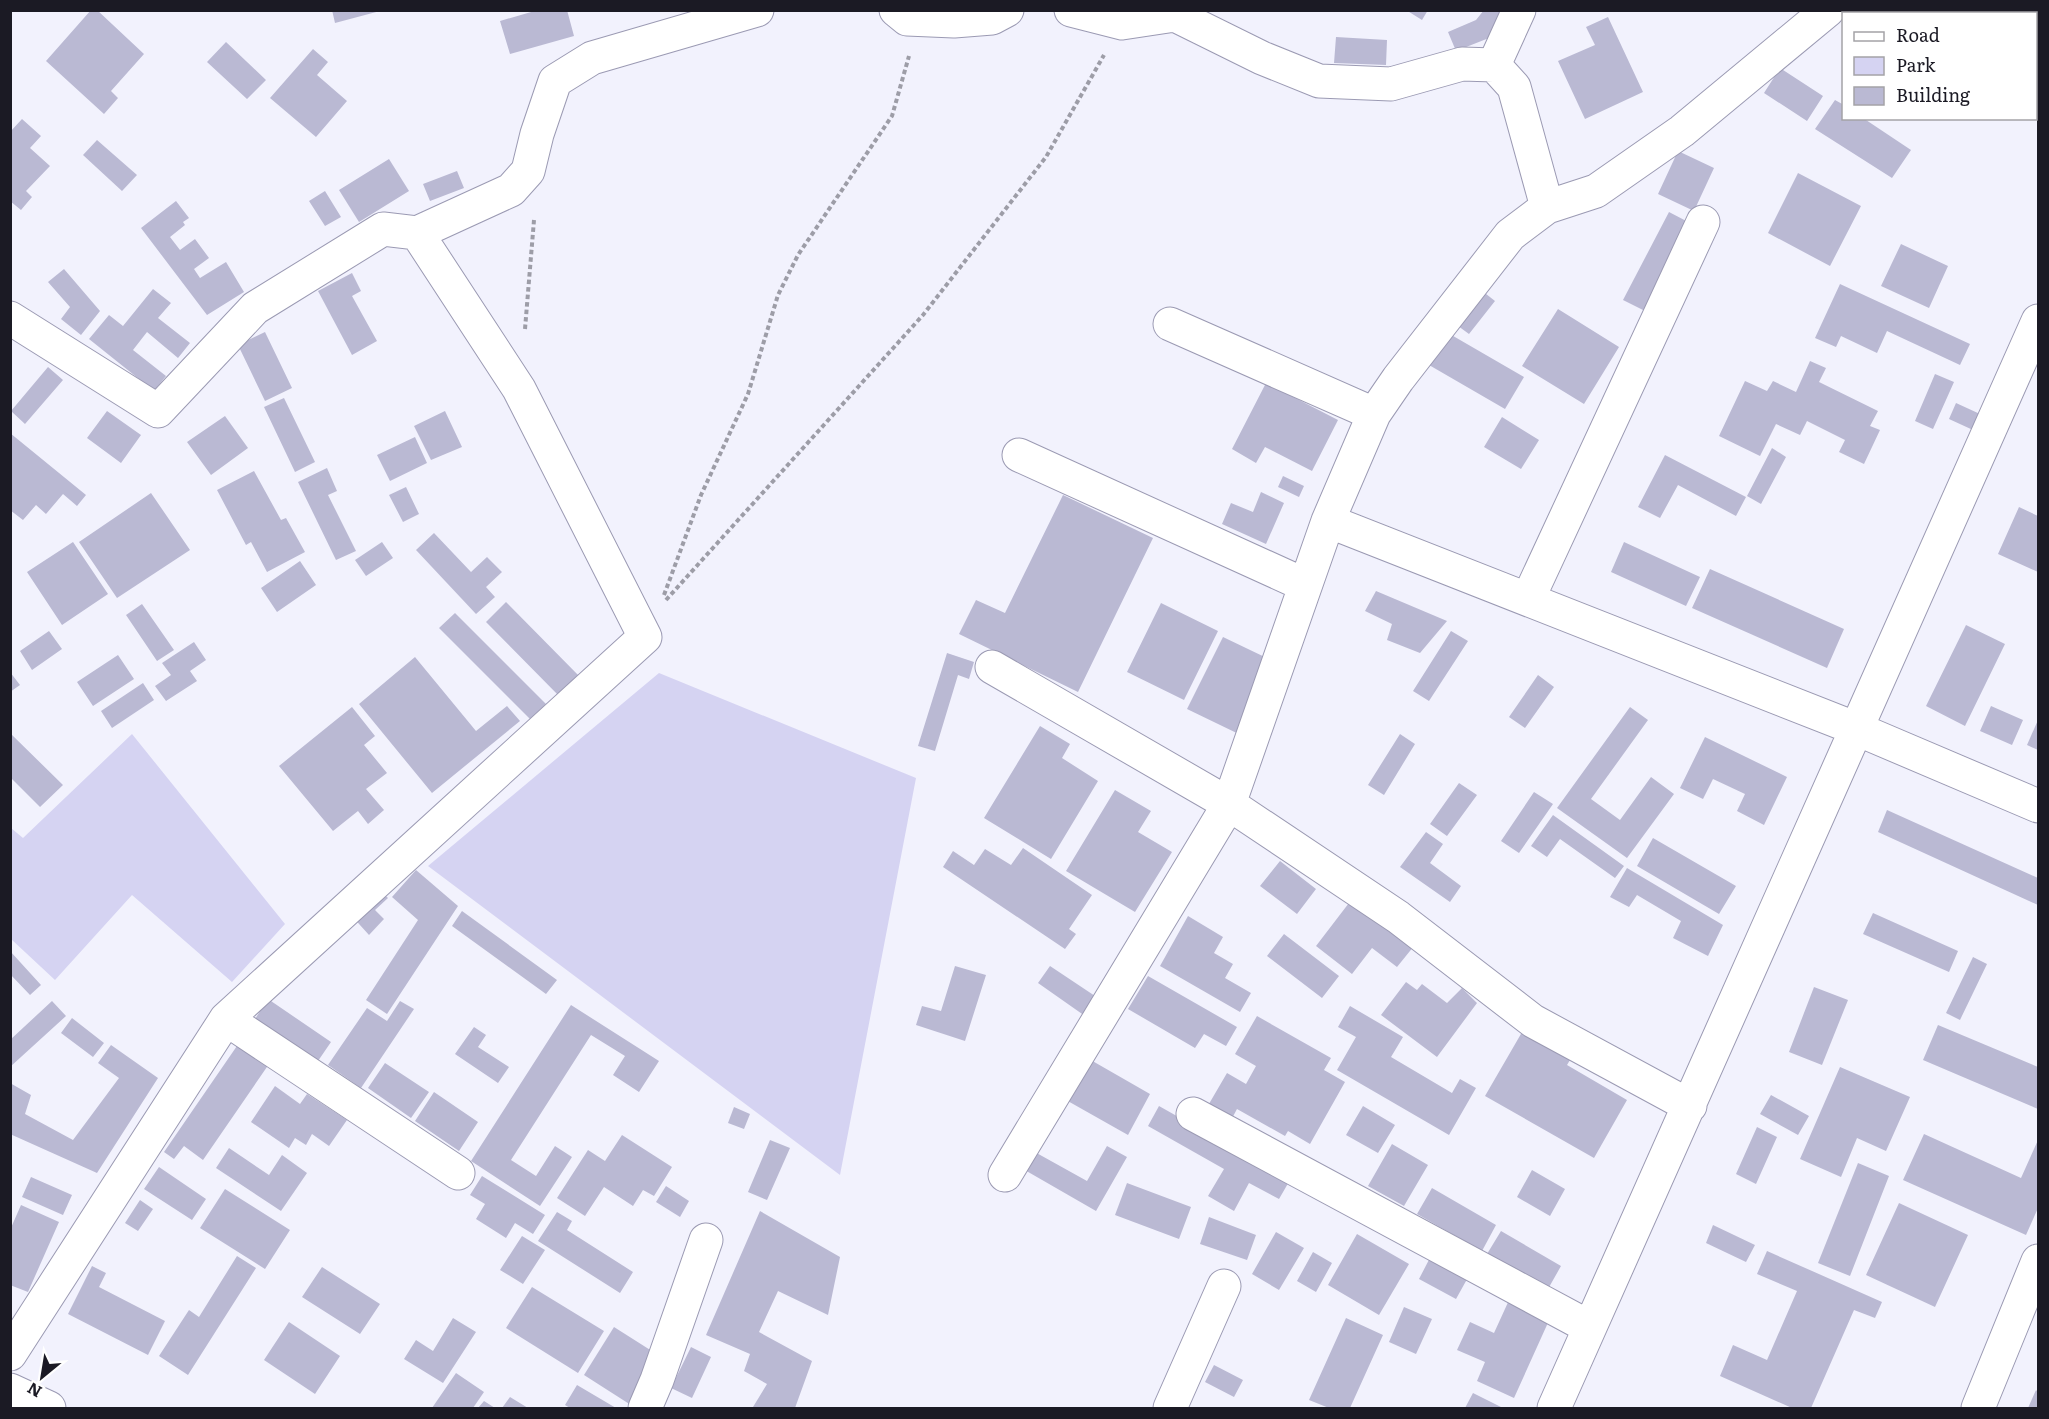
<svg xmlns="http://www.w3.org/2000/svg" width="2049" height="1419" font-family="Literata,serif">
  <rect width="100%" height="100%" fill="#f2f2fd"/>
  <!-- green -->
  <path fill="#d5d3f2" d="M659,673L916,778L840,1175L428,866Z
    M132,734L285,924L232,982L132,895L55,980L11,939V828L23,838Z"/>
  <!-- building -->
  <path fill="#bab9d3" d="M91,10H97L144,54L111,91L118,98L104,114L46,61Z
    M332,10H380V11L335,23Z
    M538,10H567L574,36L510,54L500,21Z
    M1406,10H1428L1422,20Z
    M1484,10H1510L1489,38L1456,51L1448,32L1476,20Z
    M1990,10H2031L2029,14H1994Z
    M1608,17L1643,92L1585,119L1558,61L1595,45L1586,27Z
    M2038,23V50L2036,47V27Z
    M1336,37L1387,40L1386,65L1334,63Z
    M226,42L266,80L247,99L207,62Z
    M313,49L328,62L317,75L347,101L316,137L270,98Z
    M1780,68L1823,96L1807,121L1764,93Z
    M1835,100L1844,105V118H1863L1911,150L1892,178L1815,129Z
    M22,119L41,136L30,148L50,166L26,191L32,197L21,210L10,201V132Z
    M97,140L137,175L122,191L83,155Z
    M1678,151L1714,168L1694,211L1658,194Z
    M389,159L409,191L359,222L339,190Z
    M457,171L464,188L430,201L423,184Z
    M1798,173L1861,206L1830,266L1768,233Z
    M325,191L341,217L325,226L309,201Z
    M176,201L189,218L183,222L185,225L170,237L180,250L195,239L209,258L194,269L200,278L226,262L244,292L207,315L141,228Z
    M1669,212L1692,224L1645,311L1623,300Z
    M1901,244L1948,266L1929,308L1881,286Z
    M64,269L100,311L81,335L61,319L70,307L48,282Z
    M352,273L361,291L352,296L377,341L352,355L318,291Z
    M1840,284L1970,344L1960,365L1887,331L1877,353L1841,336L1836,347L1815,338Z
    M153,289L171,303L158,318L190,343L178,358L147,332L133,350L166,376L154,391L89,339L109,315L123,326Z
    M1481,290L1495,301L1469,334L1454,323Z
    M1558,309L1619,347L1584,404L1522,366Z
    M265,332L292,388L265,401L238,345Z
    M1448,333L1524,377L1505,409L1429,365Z
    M1810,361L1826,368L1819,382L1878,411L1870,426L1880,430L1864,464L1839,452L1845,440L1807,421L1800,435L1776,424L1760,456L1719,436L1745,381L1767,391L1773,381L1796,392Z
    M48,367L63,380L25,424L11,411Z
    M1935,374L1954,382L1933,429L1915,421Z
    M1266,383L1338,420L1312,471L1265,447L1256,463L1232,449Z
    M284,398L315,462L295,472L264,407Z
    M1956,403L1980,414L1973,430L1949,419Z
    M107,411L141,435L121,463L87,438Z
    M445,411L462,447L431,460L414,426Z
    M225,416L248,448L211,475L187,442Z
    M1502,417L1539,440L1521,469L1484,447Z
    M10,433L86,495L77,506L63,494L46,514L36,505L23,520L10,510Z
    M415,437L427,463L390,481L377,455Z
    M1772,448L1786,457L1761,504L1747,496Z
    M1665,455L1746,497L1736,516L1678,485L1660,518L1638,507Z
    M327,468L337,491L328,495L356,551L336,560L298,482Z
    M254,471L281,520L286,518L305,552L267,572L251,542L246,545L217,490Z
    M1283,476L1304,486L1299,497L1278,487Z
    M406,487L419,514L403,522L389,495Z
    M1261,492L1284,503L1266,544L1222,524L1231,503L1253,512Z
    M151,493L190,550L117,598L79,542Z
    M1063,495L1153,538L1078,692L959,634L976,600L1005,613Z
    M2019,507L2038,516V572L1998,554Z
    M434,533L471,572L487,557L502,572L486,587L495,597L476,614L416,550Z
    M73,542L108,594L62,625L27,572Z
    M382,542L393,558L366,576L355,560Z
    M1624,542L1700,577L1686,606L1611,572Z
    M300,561L316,585L277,612L261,588Z
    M1710,569L1844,629L1827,668L1692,608Z
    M1376,591L1447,621L1420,653L1387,640L1392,624L1365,611Z
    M506,602L580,677L560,697L486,622Z
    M1161,603L1218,631L1184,700L1127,672Z
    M142,604L174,650L157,661L126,615Z
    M455,613L546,704L530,719L439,628Z
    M1966,625L2005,644L1965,726L1926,706Z
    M49,631L62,649L32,670L20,651Z
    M1451,631L1468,641L1429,701L1413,691Z
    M1223,637L1273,661L1247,738L1187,709Z
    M194,642L206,660L190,671L197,681L166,701L155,686L171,675L162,663Z
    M947,653L974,662L969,679L958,675L935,751L918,746Z
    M118,655L134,679L93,706L77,682Z
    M415,657L476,731L507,706L520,721L432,793L359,704Z
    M10,672L20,685L10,692Z
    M1538,675L1554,687L1525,728L1509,717Z
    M143,683L154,700L112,728L101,711Z
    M1991,706L2023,720L2012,745L1980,731Z
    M352,707L375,736L364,745L387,773L366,789L384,810L368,824L358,811L333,831L279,766Z
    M1630,707L1648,720L1591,799L1620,820L1651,777L1674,794L1627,858L1557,808Z
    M2038,720V750L2027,745Z
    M1040,726L1070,744L1062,758L1098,781L1051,859L984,818Z
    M10,733L63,785L40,807L10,777Z
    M1400,734L1415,744L1384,795L1368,785Z
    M1705,737L1787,777L1764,825L1737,811L1745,794L1713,779L1703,799L1680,788Z
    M1459,783L1477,795L1447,836L1430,824Z
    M1115,790L1151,811L1138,832L1172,852L1135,912L1066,871Z
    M1534,792L1553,804L1519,853L1501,841Z
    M1887,810L2038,878V905L1878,832Z
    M1553,815L1624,866L1615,878L1560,839L1547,857L1531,846Z
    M1426,832L1443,844L1430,863L1461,886L1450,902L1400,867Z
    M1653,838L1736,886L1719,914L1637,866Z
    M1023,848L1092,895L1069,929L1076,934L1065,949L943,867L953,851L974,865L985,849L1011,865Z
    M1280,861L1316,889L1297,914L1260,886Z
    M1627,868L1723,925L1708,956L1673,938L1681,921L1637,895L1629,907L1610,897Z
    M416,870L458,906L387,1014L366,1000L418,920L392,897Z
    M377,887L388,898L375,910L384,919L369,935L350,914Z
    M1352,899L1414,946L1397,967L1372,948L1352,974L1316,946Z
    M462,911L557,980L546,994L452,926Z
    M1873,913L1958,951L1949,972L1863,934Z
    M1188,916L1223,937L1214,953L1233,964L1225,978L1251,993L1240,1012L1160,966Z
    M1284,934L1339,976L1322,998L1267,956Z
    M10,951L41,985L30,995L10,974Z
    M1973,957L1987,964L1960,1020L1946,1013Z
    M955,966L986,975L965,1041L916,1025L922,1006L941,1011Z
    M1050,966L1098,998L1085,1016L1038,983Z
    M1148,976L1237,1027L1226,1046L1204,1034L1195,1048L1128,1009Z
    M1406,982L1417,990L1422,984L1447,1003L1462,988L1477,1003L1437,1057L1381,1015Z
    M1814,987L1848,1000L1822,1065L1789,1052Z
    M268,999L331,1042L318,1061L255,1019Z
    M52,1001L66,1016L10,1067V1040Z
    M400,1001L414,1009L361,1088L328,1065L367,1008L387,1021Z
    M571,1005L659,1061L639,1092L613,1075L625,1056L591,1035L511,1160L536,1176L555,1146L572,1157L540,1206L471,1161Z
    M1350,1006L1403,1037L1391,1057L1452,1093L1460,1079L1476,1088L1449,1135L1337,1070L1356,1037L1338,1027Z
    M1257,1016L1331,1058L1324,1070L1345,1082L1310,1144L1288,1131L1285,1136L1237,1109L1230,1122L1206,1109L1227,1073L1246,1084L1256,1066L1235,1054Z
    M72,1018L104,1043L93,1057L61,1033Z
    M1938,1025L2038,1067V1109L1923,1060Z
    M474,1027L486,1035L478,1047L509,1067L498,1083L455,1054Z
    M1525,1027L1573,1055L1567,1065L1627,1100L1594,1158L1485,1096Z
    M239,1043L269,1064L203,1160L184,1146L174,1159L164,1152Z
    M111,1045L158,1078L97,1173L10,1134V1083L31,1095L25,1114L73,1140L119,1078L98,1063Z
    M1089,1059L1150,1094L1128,1135L1066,1100Z
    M385,1063L429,1092L411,1118L368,1088Z
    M1840,1067L1910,1097L1886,1151L1857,1138L1841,1177L1800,1159Z
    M275,1086L300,1104L307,1094L347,1120L329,1146L312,1134L306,1145L295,1138L289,1148L251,1122Z
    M434,1092L478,1122L459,1151L415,1121Z
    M1771,1095L1809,1116L1798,1135L1760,1114Z
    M1159,1106L1290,1180L1279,1199L1249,1183L1234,1211L1208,1196L1224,1169L1148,1126Z
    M1363,1106L1395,1125L1378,1153L1346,1135Z
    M734,1107L750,1114L744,1129L728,1123Z
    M1757,1127L1777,1137L1756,1184L1736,1174Z
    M1924,1134L2021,1178L2038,1140V1208L2026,1235L1903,1180Z
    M622,1135L672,1167L654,1196L643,1190L633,1206L604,1187L585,1216L557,1198L588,1150L605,1161Z
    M770,1140L790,1148L767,1200L748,1192Z
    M1392,1144L1428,1165L1404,1206L1368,1186Z
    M1107,1146L1127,1157L1096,1211L1023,1169L1033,1151L1087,1181Z
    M229,1148L269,1175L282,1155L307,1173L281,1211L216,1168Z
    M1858,1163L1889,1176L1850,1276L1818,1263Z
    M159,1167L206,1199L192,1220L144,1189Z
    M1532,1170L1565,1189L1550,1216L1517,1197Z
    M482,1176L545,1215L533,1234L515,1223L506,1238L476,1219L485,1204L470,1195Z
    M31,1177L72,1195L63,1215L22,1197Z
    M1127,1183L1191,1207L1179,1239L1115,1215Z
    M666,1186L689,1201L680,1217L656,1202Z
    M1432,1188L1496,1225L1482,1251L1417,1214Z
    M225,1189L290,1230L265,1269L200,1228Z
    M140,1200L153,1209L138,1231L125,1223Z
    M1899,1203L1968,1235L1935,1307L1866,1275Z
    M21,1205L59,1222L28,1292L10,1285V1230Z
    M760,1211L840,1257L828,1315L778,1291L759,1332L812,1361L795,1408L753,1407L767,1384L744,1371L750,1354L706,1335Z
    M557,1212L572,1221L567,1230L633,1272L620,1293L538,1241Z
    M1209,1217L1256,1235L1247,1260L1200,1244Z
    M1713,1225L1755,1245L1746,1262L1706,1243Z
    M1501,1231L1561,1266L1548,1289L1487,1254Z
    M1276,1232L1304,1248L1279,1290L1252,1274Z
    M1357,1234L1409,1264L1379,1315L1328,1285Z
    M522,1236L545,1250L523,1284L500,1270Z
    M1767,1251L1882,1302L1875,1318L1854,1310L1811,1408H1792L1720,1376L1733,1345L1767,1360L1797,1291L1757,1274Z
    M1313,1252L1332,1263L1316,1292L1297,1281Z
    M1433,1252L1471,1272L1456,1299L1419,1279Z
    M237,1256L256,1268L188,1375L159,1356L189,1310L199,1317Z
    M92,1266L106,1273L99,1287L165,1321L148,1355L68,1314Z
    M322,1267L380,1304L360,1334L302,1297Z
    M532,1287L604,1331L578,1373L506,1328Z
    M1510,1298L1551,1316L1514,1398L1477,1381L1485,1362L1457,1350L1470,1322L1494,1333Z
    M1404,1307L1432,1319L1416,1354L1389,1342Z
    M453,1318L476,1332L443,1383L404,1359L416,1340L433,1351Z
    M1346,1318L1383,1335L1350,1408H1329L1309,1400Z
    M289,1322L340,1356L315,1394L264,1360Z
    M614,1327L655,1353L634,1407L584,1375Z
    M691,1347L711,1357L692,1398L671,1388Z
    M1214,1365L1243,1380L1234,1397L1205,1382Z
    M456,1373L484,1392L473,1408H432Z
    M577,1385L616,1408H570L565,1405Z
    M2036,1390L2038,1392V1408H2028Z
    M1473,1393L1503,1408H1465Z
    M510,1397L528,1408H502Z
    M484,1401L495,1408H478Z"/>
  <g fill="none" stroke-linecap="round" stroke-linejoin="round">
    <defs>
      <path id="minor" d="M896,10L907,19L954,21L992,18L1007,10
        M1071,10L1122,23L1175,15L1262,58L1319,81L1391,84L1462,64L1494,65L1514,87L1547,207
        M1494,65L1519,10
        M417,233L511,190L528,171L537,134L555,81L592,58L757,10
        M10,318L158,411L255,308L383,229L417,233L519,389L645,637L226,1019L10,1354
        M1170,324L1374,414
        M1019,455L1305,585
        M1328,521L1857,729L2038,806
        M1528,599L1703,222
        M992,667L1229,804L1398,917L1533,1021L1690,1106
        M226,1019L458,1173
        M1193,1114L1589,1327
        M1005,1175L1229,804L1328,521L1374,414L1398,379L1510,235L1547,207L1596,191L1682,131L1828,10
        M10,1390L49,1408
        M645,1408L657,1380L706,1240
        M1170,1408L1224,1286
        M1554,1408L2038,321
        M1978,1408L2038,1261"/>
    </defs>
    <!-- minor casing -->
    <use href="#minor" stroke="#9b9ab3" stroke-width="35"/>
    <!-- path -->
    <path stroke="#9d9da7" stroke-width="4" stroke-dasharray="4.5 3" stroke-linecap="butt" d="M525,329L534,220
      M664,595L701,495L748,394L778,295L798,255L892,116L909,56
      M666,600L923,315L1046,157L1104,55"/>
    <!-- minor -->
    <use href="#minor" stroke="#fff" stroke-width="33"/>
  </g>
  <!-- border -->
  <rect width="2049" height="1419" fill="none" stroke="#1b1a24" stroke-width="24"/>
  <!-- legend -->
  <rect x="1842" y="12" width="195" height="108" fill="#ffffff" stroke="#a4a3a7" stroke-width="1.5"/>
  <rect x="1854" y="32" width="30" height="9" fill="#ffffff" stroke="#a4a3a7" stroke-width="1.5"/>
  <text x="1896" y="42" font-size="18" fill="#1b1a24">Road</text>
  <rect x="1854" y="57" width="30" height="18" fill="#d5d3f2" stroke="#a4a3a7" stroke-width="1.5"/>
  <text x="1896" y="72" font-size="18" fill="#1b1a24">Park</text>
  <rect x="1854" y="87" width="30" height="18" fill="#bab9d3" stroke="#a4a3a7" stroke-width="1.5"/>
  <text x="1896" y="102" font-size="18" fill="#1b1a24">Building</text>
  <!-- north arrow -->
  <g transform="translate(42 1377) rotate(210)" stroke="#ffffff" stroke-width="4.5" paint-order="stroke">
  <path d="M0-4.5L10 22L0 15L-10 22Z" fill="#1b1a24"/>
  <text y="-9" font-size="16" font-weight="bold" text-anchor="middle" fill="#1b1a24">N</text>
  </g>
</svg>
